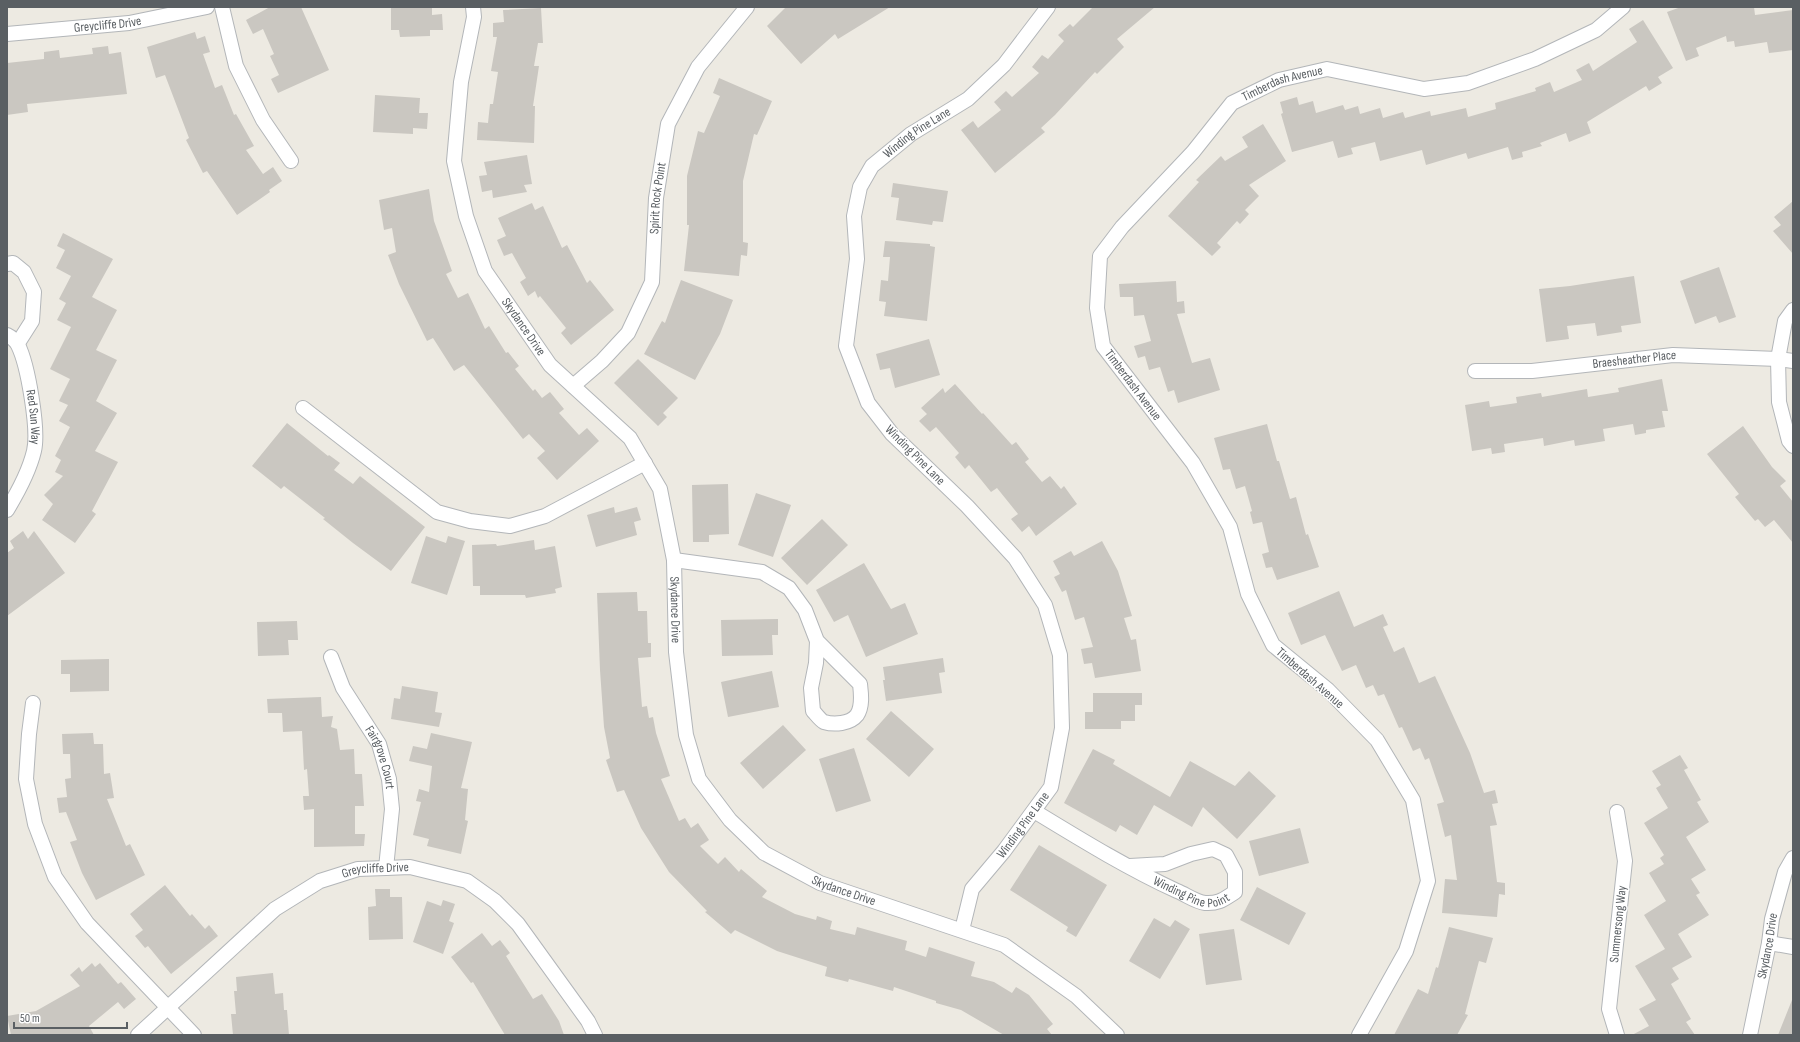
<svg xmlns="http://www.w3.org/2000/svg" width="1800" height="1042" font-family="'Sofia Sans Condensed',sans-serif">
  <rect width="100%" height="100%" fill="#edeae2"/>
  <!-- building -->
  <path fill="#cac7c1" d="M270,7H301L329,70L278,93L271,79L279,75L270,56L274,54L263,29L253,34L246,20Z
    M391,7H432V15L442,14L443,30H430V36L400,37L399,30H391Z
    M786,7H890L838,39L835,34L801,64L767,26Z
    M1093,7H1155L1117,39L1124,47L1097,74L1095,72L1055,115L1041,128L1045,132L995,173L961,130L973,121L978,128L1001,110L994,102L1006,91L1012,97L1039,73L1032,67L1042,55L1048,59L1064,41L1058,35L1070,24L1073,27Z
    M1681,7H1754L1755,15L1793,10V50L1769,53L1767,42L1735,47L1734,41L1727,42L1726,36L1696,48L1699,56L1686,61L1667,12Z
    M541,8L543,43H538L534,66H539L533,106H535L534,143L477,140L478,122L488,123L490,104H493L498,72L491,71L497,37H493V23L504,22L503,10Z
    M1643,20L1673,68L1658,77L1662,83L1649,91L1646,86L1587,122L1591,133L1569,142L1566,133L1540,143L1542,146L1522,152L1523,157L1512,160L1508,147L1468,159L1466,153L1426,165L1422,150L1380,161L1375,142L1351,148L1353,154L1338,158L1333,141L1292,152L1281,114L1283,113L1280,102L1297,97L1299,105L1313,101L1316,113L1343,105L1345,110L1358,106L1360,114L1380,108L1383,118L1403,112L1405,118L1430,111L1431,116L1466,108L1468,117L1496,109L1495,103L1536,91L1535,88L1550,82L1554,92L1582,80L1576,70L1589,63L1593,71L1637,42L1629,29Z
    M195,32L197,39L205,36L210,52L203,54L215,88L222,85L234,115L236,114L254,146L246,150L263,174L273,167L282,181L269,190L270,192L237,215L207,171L203,173L186,140L189,138L165,75L156,78L147,47Z
    M108,46L109,54L121,52L127,94L27,104L28,112L7,115V63L44,59V52L59,50L60,58L93,54L92,48Z
    M719,78L772,101L757,135L754,134L743,181V242L748,243L747,256L741,255L739,276L684,271L689,225H687V176L698,131L704,133L720,96L713,93Z
    M375,95L420,98L419,113H428L427,129L413,128V134L373,132Z
    M1263,124L1286,161L1249,185L1259,196L1245,210L1249,214L1240,224L1237,221L1217,243L1221,247L1212,256L1168,216L1199,182L1196,180L1221,156L1225,161L1248,147L1242,137Z
    M527,155L532,184L524,185L527,192L493,198L492,190L482,192L479,176L487,175L484,162Z
    M893,183L948,191L943,222L933,221L932,225L896,220L899,198L891,197Z
    M429,189L434,221L452,271L446,274L458,298L468,293L485,329L489,326L506,353L508,352L519,366L515,369L533,391L535,389L542,398L550,392L564,409L559,413L579,435L587,428L599,441L557,480L537,458L545,451L529,434L523,439L464,365L454,371L433,338L427,341L399,284L388,255L396,252L392,228L384,230L379,200Z
    M1793,201V254L1773,231L1781,225L1774,217Z
    M532,203L535,210L543,206L562,248L567,245L587,283L590,280L614,310L571,345L561,333L566,328L540,296L538,298L535,291L528,296L520,282L526,278L512,253L504,256L497,240L506,236L498,218Z
    M63,233L113,259L92,297L117,310L96,350L117,360L96,401L117,413L95,451L118,462L92,511L96,514L75,543L42,520L53,504L44,495L63,476L55,472L61,460L55,456L70,427L59,421L68,405L59,401L70,379L50,369L71,327L57,320L66,303L59,299L71,276L56,268L65,250L57,246Z
    M885,241L930,244V246L935,247L927,321L884,316L886,302L879,301L881,280L888,281L890,257H883Z
    M1719,267L1736,317L1719,323L1716,316L1695,324L1680,281Z
    M1634,276L1641,323L1621,326L1622,332L1597,336L1595,323L1567,326L1569,339L1546,342L1539,289L1570,286Z
    M681,280L733,300L720,334L695,380L644,354L662,321L665,323Z
    M1176,281L1177,302L1184,301L1185,313L1177,314L1192,363L1210,358L1220,390L1178,403L1174,390L1168,392L1160,367L1149,370L1145,356L1138,358L1134,346L1151,341L1144,315L1134,316L1133,297H1120L1119,284Z
    M929,339L940,375L895,388L890,368L880,370L876,354Z
    M638,359L678,398L663,413L667,417L658,426L614,383Z
    M1662,379L1668,411H1662L1665,427L1646,430V433L1635,435L1633,424L1603,429L1605,441L1575,446L1574,440L1544,446L1543,438L1504,444L1505,452L1492,454L1491,448L1472,451L1465,405L1489,401L1490,407L1517,403L1516,397L1541,393L1542,397L1587,389L1588,397L1619,392L1618,388Z
    M955,384L982,414L983,413L1012,445L1016,442L1029,459L1025,462L1042,482L1050,476L1061,489L1064,486L1077,504L1036,536L1029,526L1022,532L1011,519L1018,514L997,488L991,492L969,465L965,469L955,457L959,453L936,427L930,432L919,421L927,414L921,408L943,388L945,393Z
    M287,423L328,456L329,455L340,463L334,470L353,484L360,476L425,527L391,571L353,543L323,519L325,518L284,486L281,489L252,466Z
    M1267,424L1277,461H1279L1290,499L1296,497L1306,535L1308,534L1319,567L1277,580L1272,567L1266,568L1262,554L1269,552L1262,522L1253,524L1250,512L1252,511L1245,486L1236,489L1230,469L1223,470L1214,438Z
    M1743,426L1772,467L1786,481L1780,486L1793,502V543L1774,520L1765,527L1758,519L1755,521L1735,497L1739,494L1707,454Z
    M728,484L729,534L709,535V542H693L692,485Z
    M756,493L791,505L773,557L738,545Z
    M614,507L615,513L637,507L641,520L634,522L637,535L596,547L587,515Z
    M822,519L848,545L807,585L781,558Z
    M23,531L28,539L34,531L65,573L7,616V553L14,548L10,541Z
    M426,536L446,543L448,536L465,541L447,595L411,583Z
    M534,540L535,550L555,546L562,587L555,589L556,593L526,598L525,595H480V586H473L472,545L496,544L497,546Z
    M1102,541L1118,571L1132,616L1124,618L1131,640L1136,639L1141,671L1095,678L1092,663L1084,664L1081,649L1093,647L1084,617L1075,620L1066,590L1062,592L1054,577L1060,574L1053,561L1071,551L1074,556Z
    M864,563L891,609L905,603L918,634L866,657L848,615L834,622L816,590Z
    M1339,591L1354,627L1383,614L1388,625L1383,627L1394,652L1404,647L1419,683L1435,676L1470,753L1484,793L1495,790L1498,803L1492,804L1497,825L1490,826L1497,882L1505,883V895L1499,894L1497,917L1442,913L1445,879L1457,880L1451,835L1445,837L1437,804L1444,802L1429,758L1425,760L1420,748L1413,751L1402,727L1399,728L1384,694L1378,696L1373,685L1366,688L1356,665L1342,671L1325,635L1301,645L1288,613Z
    M637,592L638,611H647L648,643H651V657L638,658L642,707L647,706L649,718L653,717L656,733L670,776L661,779L679,821L685,818L691,828L698,823L709,840L700,846L718,864L725,857L739,872L741,869L767,891L762,897L795,914L816,920L817,916L832,921L830,929L855,935L857,927L907,941L905,950L926,957L929,947L975,962L971,976L994,982L1012,993L1016,987L1029,995L1053,1024L1047,1029L1052,1035H1004L961,1010L936,1003V1001L894,987L893,991L849,979L848,982L825,976L827,967L777,951L735,930L731,934L705,912L707,911L669,872L641,828L624,790L617,792L606,760L610,758L604,727L600,670L597,593Z
    M778,619V635H772L773,655L722,656L721,620Z
    M297,621L298,640H288L289,655L258,656L257,622Z
    M943,658L945,672L939,673L942,693L886,701L883,680H885L883,667Z
    M109,659V691L70,692V674H61V660Z
    M772,671L779,707L728,717L721,682Z
    M402,686L438,692L435,712L442,713L439,727L391,719L394,698L400,699Z
    M1093,693H1142V705H1135V721H1121V729H1085V712H1093Z
    M321,697L322,717L333,716L331,727L337,729L340,750L354,749L355,774H362L364,806H355V834H365L364,846L314,847V809L304,810L303,796H309L307,769L304,770L302,731L283,732L282,713H268L267,699Z
    M891,711L934,749L909,777L866,739Z
    M783,725L806,750L763,789L740,763Z
    M93,733L94,744H103L104,774L110,773L114,798L107,799L126,846L130,844L145,875L96,900L82,873L70,842L77,840L66,812L59,813L57,798L67,797L65,779L71,778L70,754H63L62,734Z
    M431,733L472,742L461,788L468,789L465,820L468,821L461,854L427,846L429,839L413,835L421,802L416,801L419,789L429,792L432,766L409,761L413,746L427,749Z
    M854,748L871,801L836,812L819,759Z
    M1093,749L1115,760L1113,764L1170,797L1190,761L1235,786L1249,771L1276,796L1237,839L1203,807L1192,827L1154,805L1137,835L1120,825L1116,832L1064,803Z
    M1680,755L1688,768L1684,770L1701,800L1697,802L1709,822L1686,837L1706,870L1691,879L1700,893L1696,895L1709,915L1678,934L1692,957L1672,968L1679,979L1671,984L1691,1019L1686,1022L1695,1035H1632L1649,1026L1639,1009L1656,1000L1635,966L1665,949L1644,915L1666,901L1649,873L1664,864L1660,858L1664,855L1644,823L1668,808L1656,788L1661,785L1652,771Z
    M1300,828L1309,863L1259,876L1249,841Z
    M1039,845L1107,885L1076,937L1066,931L1068,927L1010,890Z
    M165,885L190,916L192,914L205,929L209,925L218,936L171,974L148,946L145,948L135,936L143,930L130,914Z
    M1257,887L1306,913L1289,945L1240,920Z
    M375,889H390V897H402L403,939L369,940L368,907L376,906Z
    M443,900L455,904L449,921L454,923L443,954L413,942L427,901L441,906Z
    M1154,918L1170,927L1175,920L1190,929L1160,979L1129,961Z
    M1449,927L1493,938L1486,963L1479,961L1465,1014L1468,1015L1457,1035H1394L1418,989L1428,994L1436,967L1438,968Z
    M1234,929L1242,980L1206,985L1199,934Z
    M482,933L492,946L500,940L510,953L506,956L533,999L542,994L559,1021L564,1035H505L473,982L471,983L451,957Z
    M92,963L95,967L100,963L118,984L121,982L136,999L124,1009L118,1002L89,1026L94,1035H11L7,1016L36,1011L80,986L70,975L79,967L82,972Z
    M273,973L275,994L283,993L284,1010H287L289,1035H233L231,1014H236L234,991H237L236,977Z
    M1792,1000L1793,1035H1778Z"/>
  <g fill="none" stroke-linecap="round" stroke-linejoin="round">
    <defs>
      <g id="street">
        <path d="M222,7L236,66L263,120L291,161"/>
        <path id="s1" d="M473,7L474,17L461,82L454,161L466,216L485,271L550,365L630,438L660,489L674,560L676,652L686,735L699,779L730,820L764,853L820,883L1004,945L1076,996L1117,1035"/>
        <path id="s2" d="M7,34L129,23L207,7"/>
        <path d="M7,264L13,263L24,272L34,292L32,321L18,343"/>
        <path d="M1793,310L1785,321L1778,359L1779,402L1789,441L1793,446"/>
        <path id="s3" d="M7,335C11,337 16,341 18,345C28,365 39,430 34,451C29,472 18,492 7,510"/>
        <path id="s4" d="M1475,371H1532L1673,355L1778,359L1793,361"/>
        <path id="s5" d="M573,386L602,361L628,333L652,282L656,198L668,124L698,67L747,7"/>
        <path d="M303,408L437,512L470,521L510,526L545,516L645,463"/>
        <path d="M674,560L762,572L789,588L805,610L817,641L816,663L811,688L813,711C816,714 820,720 824,722C834,725 850,724 857,715C863,706 861,693 860,684L817,641"/>
        <path id="s6" d="M331,657L343,688L379,744L389,779L392,809L386,868"/>
        <path d="M33,703L29,734L26,779L35,824L55,877L87,923L194,1035"/>
        <path id="s7" d="M1034,811C1080,839 1127,868 1177,891C1185,894 1196,902 1205,903C1219,904 1224,899 1235,892V872L1226,855L1213,849L1191,854L1165,864L1130,866"/>
        <path d="M1617,812L1625,861L1609,1009L1617,1035"/>
        <path id="s8" d="M962,930L972,889L1004,851L1051,787L1062,728L1060,655L1045,605L1015,558L967,506L892,434L868,403L846,346L857,259L854,216L860,187L872,166L911,134L968,99L1004,65L1048,7"/>
        <path d="M1769,943L1793,947"/>
        <path id="s9" d="M138,1035L275,909L320,881L358,869L386,868L410,867L467,881L495,901L518,924L588,1021L595,1035"/>
        <path id="s10" d="M1359,1035L1406,951L1428,881L1413,800L1377,740L1328,690L1273,645L1248,594L1230,527L1193,463L1103,346L1097,308L1100,256L1122,227L1193,152L1232,103L1279,80L1327,69L1424,89L1468,83L1535,59L1596,30L1623,7"/>
        <path id="s11" d="M1750,1035L1769,943L1772,919L1785,872L1793,858"/>
      </g>
    </defs>
    <!-- street casing -->
    <use href="#street" stroke="#b3b6b9" stroke-width="16"/>
    <!-- street -->
    <use href="#street" stroke="#fff" stroke-width="14"/>
  </g>
  <g text-anchor="middle" dominant-baseline="central" stroke-width="3" stroke-linejoin="round" paint-order="stroke">
    <!-- street labels -->
    <g font-size="13" fill="#5a5f63" stroke="#fff">
      <text stroke="none"><textPath href="#s2" startOffset="101">Greycliffe Drive</textPath></text>
      <text stroke="none"><textPath href="#s10" startOffset="1158">Timberdash Avenue</textPath></text>
      <text stroke="none"><textPath href="#s8" startOffset="928">Winding Pine Lane</textPath></text>
      <text stroke="none"><textPath href="#s5" startOffset="217">Spirit Rock Point</textPath></text>
      <text stroke="none"><textPath href="#s1" startOffset="338">Skydance Drive</textPath></text>
      <text stroke="none"><textPath href="#s4" startOffset="160">Braesheather Place</textPath></text>
      <text transform="translate(1133 385) rotate(53)">Timberdash Avenue</text>
      <text stroke="none"><textPath href="#s3" startOffset="89">Red Sun Way</textPath></text>
      <text transform="translate(915 455) rotate(45)">Winding Pine Lane</text>
      <text stroke="none"><textPath href="#s1" startOffset="674">Skydance Drive</textPath></text>
      <text transform="translate(1310 678) rotate(41)">Timberdash Avenue</text>
      <text stroke="none"><textPath href="#s6" startOffset="113">Fairgrove Court</textPath></text>
      <text stroke="none"><textPath href="#s8" startOffset="124">Winding Pine Lane</textPath></text>
      <text stroke="none"><textPath href="#s9" startOffset="296">Greycliffe Drive</textPath></text>
      <text stroke="none"><textPath href="#s7" startOffset="179">Winding Pine Point</textPath></text>
      <text stroke="none"><textPath href="#s1" startOffset="1033">Skydance Drive</textPath></text>
      <text transform="translate(1618 924) rotate(-84)">Summersong Way</text>
      <text stroke="none"><textPath href="#s11" startOffset="91">Skydance Drive</textPath></text>
    </g>
  </g>
  <!-- border -->
  <rect width="1800" height="1042" fill="none" stroke="#5a5f63" stroke-width="16"/>
  <!-- scale -->
  <path d="M14 1022v6h113v-6" fill="none" stroke="#5a5f63" stroke-width="2"/>
  <text x="20" y="1022" font-size="12" fill="#5a5f63" stroke="#ffffff" stroke-width="3" paint-order="stroke">50 m</text>
</svg>
